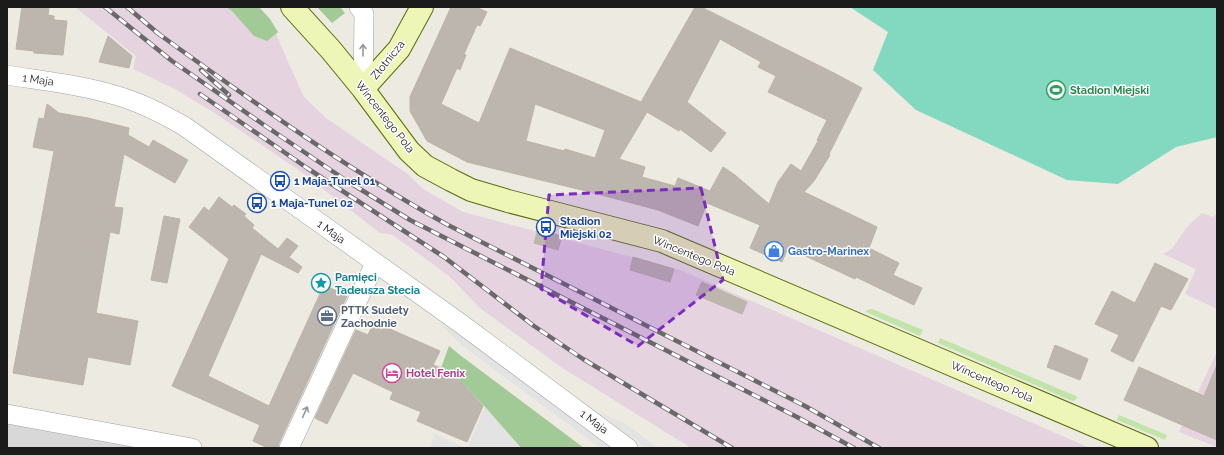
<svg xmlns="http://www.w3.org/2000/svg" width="1224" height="455" font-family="Raleway,sans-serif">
  <rect width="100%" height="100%" fill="#eceae1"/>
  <!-- residential -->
  <path fill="#d9d8d8" d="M7,422L148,448H7Z"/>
  <!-- industrial -->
  <path fill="#e5d3e0" d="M75,7H256L273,26L288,62L304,97L326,118L409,175L423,189L463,212L680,270L1090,448H691L561,367L481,309L449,276L393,235L380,233L300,171L213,112L175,89L133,69L136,56Z
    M1202,213L1213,217L1217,213V309L1185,294L1196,269L1163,254L1172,249L1186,228Z
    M1217,352V447L1179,432Z"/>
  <!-- grass -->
  <path fill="#c1e5a8" d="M872,309L923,330L920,336L866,312L867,310Z
    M940,338L1078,397L1075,400L1072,401L938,343Z
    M1119,415L1167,435L1165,440L1117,420Z"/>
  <!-- forest -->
  <path fill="#a2ca97" d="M226,7H259L270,19L278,32L267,41L254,36L232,11Z
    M317,7H340L345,13L332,23Z
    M449,346L460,355L584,448H521L485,407L452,372L441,368Z"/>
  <!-- pitch -->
  <path fill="#82d9bf" d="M850,7H1217V137L1176,147L1118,184L1067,180L916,110L873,70L888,32Z"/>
  <!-- parking -->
  <path fill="#e3e3e3" d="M437,321L471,342L614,448H600L464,347Z
    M485,407L521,448H467Z
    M598,412L626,424L658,448H646Z
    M434,434H435L466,448H430Z"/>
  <!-- building -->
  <path fill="#bdb6ae" stroke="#bdb2a4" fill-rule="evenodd" d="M22,7H49L48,15L54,16V20L67,21L63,55L34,53V51L16,49Z
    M451,7H476L487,12L480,26L477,25L464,54L466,55L460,70L457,68L441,104L479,123L510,48L641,102L695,7H701L834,73L862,88L829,154L830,155L814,181L804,192L877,227L869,248L899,263L893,275L922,288L914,305L856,277L855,279L788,248L782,262L750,248L760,225L707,203L698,226L658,210L594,193L467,162L427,141L410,111V97ZM720,39L761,62L758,67L776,76L768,92L827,120L817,140L818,141L801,171L791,164L778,182L769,204L735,175L723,167L710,191L678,178L675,186L642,177L645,167L619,159L647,112L679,131L680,129L711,152L726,133L687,102ZM535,104L605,130L595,158L565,149L564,151L526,141Z
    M108,36L132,56L129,68L99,62Z
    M47,104L59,113L88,118L129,128L128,135L149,147L153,140L188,160L175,183L124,154L114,207L123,208L119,234L110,232L96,313L138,321L130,365L88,357L83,385L13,373L54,151L33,147L39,118L44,119Z
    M219,197L232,207L234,205L246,214L244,216L254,225L252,228L278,249L287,238L298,246L289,257L302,267L298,273L261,254L208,376L269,406L324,285L347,296L279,443L278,448H268L253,441L260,425L172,386L229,259L189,227L204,207L209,211Z
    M164,216L180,219L167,283L151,280Z
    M538,229L562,236L558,250L534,243Z
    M633,257L674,269L670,282L630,270Z
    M1155,263L1188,279L1171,310L1161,306L1133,362L1111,351L1119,335L1095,324L1112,291L1135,303Z
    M702,282L747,302L742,314L696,295Z
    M374,322L440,351L433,365L452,372L483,406L467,442L417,421L421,412L390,399L393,392L353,373L327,424L315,418L356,330L368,335Z
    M1055,345L1088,359L1080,380L1047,367Z
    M1217,365V440L1124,400L1139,367L1204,396Z"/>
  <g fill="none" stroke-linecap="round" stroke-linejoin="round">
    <defs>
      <path id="street" d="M359,7L364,14L363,89
        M7,75C44,81 82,85 118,96C142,103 163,114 184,126L460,323L628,448
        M7,414L192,448
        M289,448L375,263"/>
      <path id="secondary" d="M292,7L331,50L363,89L409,151L425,166L451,180L471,190L508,201L662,241L1147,448
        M363,89L399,49L422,7"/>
    </defs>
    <!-- street casing -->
    <use href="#street" stroke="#a2a2a2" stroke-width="20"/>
    <!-- secondary casing -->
    <use href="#secondary" stroke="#586b09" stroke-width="24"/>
    <!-- street -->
    <use href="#street" stroke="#fff" stroke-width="19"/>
    <!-- secondary -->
    <use href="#secondary" stroke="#edf6b6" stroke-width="22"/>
    <defs>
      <path id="rail" d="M105,7L172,61L264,125L347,181L410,220L797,417L854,448
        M127,7L160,35
        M156,32C250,100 344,167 446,224L805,406L879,448
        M201,70L229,95
        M200,94L307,168L444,257L534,326L583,359L732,448"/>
    </defs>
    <!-- rail casing -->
    <use href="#rail" stroke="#696969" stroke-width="4.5"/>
    <!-- rail -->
    <use href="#rail" stroke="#fff" stroke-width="3" stroke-dasharray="9" stroke-linecap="butt"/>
  </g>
  <!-- one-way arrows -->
  <defs><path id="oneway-shaft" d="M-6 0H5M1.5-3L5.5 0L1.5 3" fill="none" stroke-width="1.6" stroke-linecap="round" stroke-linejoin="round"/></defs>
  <g stroke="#989898">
    <use href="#oneway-shaft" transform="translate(363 50) rotate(-90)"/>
    <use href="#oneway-shaft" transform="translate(305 412) rotate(-66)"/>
  </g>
  <!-- marked area -->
  <path fill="#7b2cbf" fill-opacity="0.2" stroke="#7b2cbf" stroke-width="3" stroke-dasharray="8 5" stroke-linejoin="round" d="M701,188L723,280L638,346L541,289L549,195Z"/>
  <!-- icons -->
  <defs>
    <symbol id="stadium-ring" viewBox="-11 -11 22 22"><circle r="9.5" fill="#fff" stroke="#2e9e5b" stroke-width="1.5"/><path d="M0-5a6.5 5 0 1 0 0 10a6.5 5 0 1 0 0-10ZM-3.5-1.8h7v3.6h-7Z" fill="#2e9e5b"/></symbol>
    <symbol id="bus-ring" viewBox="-11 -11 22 22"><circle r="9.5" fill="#fff" stroke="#1a4fb4" stroke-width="1.5"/><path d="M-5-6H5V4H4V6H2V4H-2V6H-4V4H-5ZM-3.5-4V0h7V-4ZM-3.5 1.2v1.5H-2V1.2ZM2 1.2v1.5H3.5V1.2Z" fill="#1a4fb4"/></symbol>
    <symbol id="shop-ring" viewBox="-11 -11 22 22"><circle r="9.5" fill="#fff" stroke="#3f7fe0" stroke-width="1.5"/><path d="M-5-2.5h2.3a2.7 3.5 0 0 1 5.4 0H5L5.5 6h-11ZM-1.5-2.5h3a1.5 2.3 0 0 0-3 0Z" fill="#3f7fe0"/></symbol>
    <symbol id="sight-ring" viewBox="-11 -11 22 22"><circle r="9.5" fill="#fff" stroke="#0f9aa8" stroke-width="1.5"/><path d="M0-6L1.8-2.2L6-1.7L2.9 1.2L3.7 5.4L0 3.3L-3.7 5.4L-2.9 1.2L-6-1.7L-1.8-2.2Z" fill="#0f9aa8"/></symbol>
    <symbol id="office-ring" viewBox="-11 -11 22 22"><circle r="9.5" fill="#fff" stroke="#5c6f8a" stroke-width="1.5"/><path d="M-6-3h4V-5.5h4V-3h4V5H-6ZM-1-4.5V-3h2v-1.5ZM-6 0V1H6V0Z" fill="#5c6f8a"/></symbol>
    <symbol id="hotel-ring" viewBox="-11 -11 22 22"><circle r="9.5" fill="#fff" stroke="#d1479c" stroke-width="1.5"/><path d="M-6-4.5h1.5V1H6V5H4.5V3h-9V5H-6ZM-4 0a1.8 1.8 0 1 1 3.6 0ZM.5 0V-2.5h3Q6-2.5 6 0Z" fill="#d1479c"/></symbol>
  </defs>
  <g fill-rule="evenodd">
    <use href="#stadium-ring" x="1045" y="79" width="22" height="22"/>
    <use href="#bus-ring" x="269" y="170" width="22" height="22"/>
    <use href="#bus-ring" x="246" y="192" width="22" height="22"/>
    <use href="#bus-ring" x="535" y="216" width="22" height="22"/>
    <use href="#shop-ring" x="763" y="240" width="22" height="22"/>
    <use href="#sight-ring" x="310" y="272" width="22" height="22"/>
    <use href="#office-ring" x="316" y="305" width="22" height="22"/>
    <use href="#hotel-ring" x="381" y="362" width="22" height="22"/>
  </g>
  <g text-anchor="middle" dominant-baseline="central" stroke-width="3" stroke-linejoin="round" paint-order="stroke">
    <!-- street labels -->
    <g font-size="11" fill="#1b1b1b" stroke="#fff">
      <text transform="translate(388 60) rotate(-51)">Złotnicza</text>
      <text transform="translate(38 80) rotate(8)">1 Maja</text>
      <text transform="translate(385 117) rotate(52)">Wincentego Pola</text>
      <text transform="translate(331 232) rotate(36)">1 Maja</text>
      <text transform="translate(694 256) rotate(22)">Wincentego Pola</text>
      <text transform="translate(992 382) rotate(23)">Wincentego Pola</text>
      <text transform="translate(594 422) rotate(37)">1 Maja</text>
    </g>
    <!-- leisure labels -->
    <g font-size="11" font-weight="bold" fill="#27864d" stroke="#fff" text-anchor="start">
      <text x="1070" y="90">Stadion Miejski</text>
    </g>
    <!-- transit labels -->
    <g font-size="11" font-weight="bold" fill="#164399" stroke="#fff" text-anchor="start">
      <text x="294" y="181">1 Maja-Tunel 01</text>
      <text x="271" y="203">1 Maja-Tunel 02</text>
      <text x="560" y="221">Stadion<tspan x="560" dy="13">Miejski 02</tspan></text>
    </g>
    <!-- shop labels -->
    <g font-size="11" font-weight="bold" fill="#366cbe" stroke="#fff" text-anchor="start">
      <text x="788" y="251">Gastro-Marinex</text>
    </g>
    <!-- culture labels -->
    <g font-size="11" font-weight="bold" fill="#0d838f" stroke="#fff" text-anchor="start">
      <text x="335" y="277">Pamięci<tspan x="335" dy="13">Tadeusza Stecia</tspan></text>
    </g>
    <!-- service labels -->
    <g font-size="11" font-weight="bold" fill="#4e5e75" stroke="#fff" text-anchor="start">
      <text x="341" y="310">PTTK Sudety<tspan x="341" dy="13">Zachodnie</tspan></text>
    </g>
    <!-- hotel labels -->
    <g font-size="11" font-weight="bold" fill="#b23c85" stroke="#fff" text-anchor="start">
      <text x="406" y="373">Hotel Fenix</text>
    </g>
  </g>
  <!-- border -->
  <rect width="1224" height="455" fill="none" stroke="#1b1b1b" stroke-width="16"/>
</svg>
